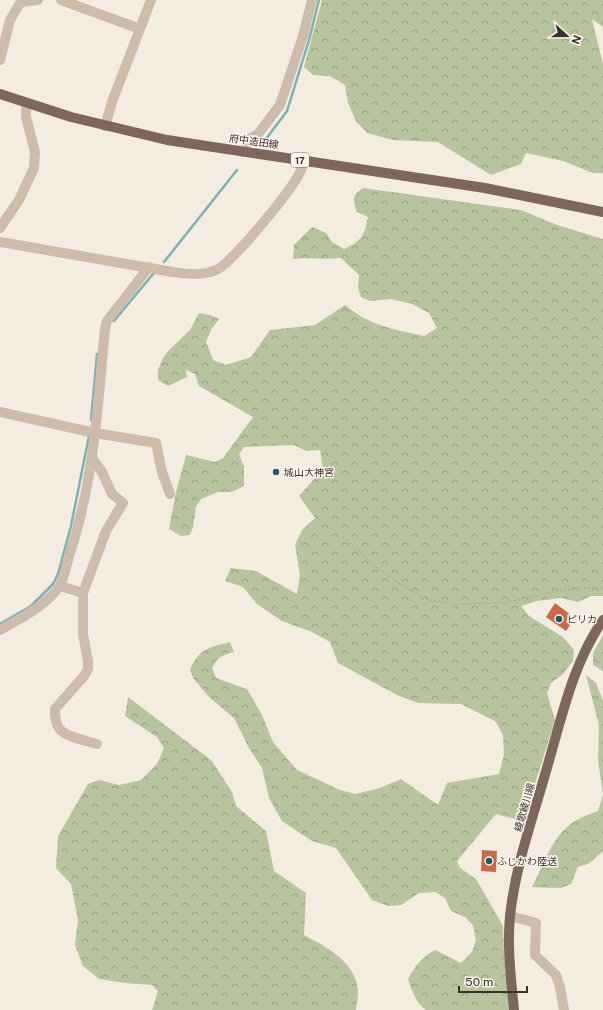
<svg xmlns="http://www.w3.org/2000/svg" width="603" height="1010" font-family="'Public Sans','Noto Sans JP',sans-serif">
  <defs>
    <pattern id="forest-crowns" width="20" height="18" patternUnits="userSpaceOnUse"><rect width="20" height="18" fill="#b8c4a0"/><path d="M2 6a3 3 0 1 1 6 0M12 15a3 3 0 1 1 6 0" fill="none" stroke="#97a083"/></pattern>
  </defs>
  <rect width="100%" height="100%" fill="#f4ebe1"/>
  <!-- forest -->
  <path fill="url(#forest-crowns)" d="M322,0H603V27L592,19L603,64V173H593L563,161L526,153L521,164L491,175L438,142L393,140L367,133L356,121L348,103L345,85L330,76L313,75L304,67Z
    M363,188L521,210L557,225L603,239V596H591L578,602L561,598L537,601L521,606L529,616L563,637L574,650L573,661L563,674L551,683L547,693L555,720L523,822L512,818L496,814L457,861L460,868L476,879L503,926L504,953L509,1010H426C416,1003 412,991 408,979C416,965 421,958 435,950L461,963L472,952L476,940L473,925L465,917L451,911L445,898L435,892L419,893L401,905L388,906L372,900L336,848L312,841L282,821L269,798L262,768L249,748L234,718L209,697L193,678L190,670C198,649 210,647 230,642L234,652C222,655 218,657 212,668L216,678L247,689L262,715L273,742L297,770L340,790L355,794L380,788L401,779L438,805L447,783L499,774L504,755L503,735L495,721L461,704L418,703L399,696L338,663L330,642L312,632L282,621L257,604L243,587L225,581L231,568L256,571L297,594L300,575L295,545L302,530L315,518L299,496L323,469L320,450L306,451L294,445L244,447L239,454L244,467V486L232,492H218L201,499L196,507L193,527L190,535L181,536L169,529L176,492L186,455L215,462L223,458L253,417L199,386L195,374L186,370L187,377L168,386L158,380V370L163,358L169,350L190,330L199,313L210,315L219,319L211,330L206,342L213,360L226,365L251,357L270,330L315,325L345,305C370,326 393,329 424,336L437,328L429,313L412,304L391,299L370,301L361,297L358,287L359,275L341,258C325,260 309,257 293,259L294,245L312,227L326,233L332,242L344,249C362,241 364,236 368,217L357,212C353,200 351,196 363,188Z
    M603,635V671L593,665V653Z
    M586,675L596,683L603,701V851L588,864L578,867L571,884L561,888L532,887C545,863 552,834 577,820C584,816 591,814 598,811L603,795L598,760L599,725Z
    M128,697L211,760L232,792L236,806L266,831L274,871L306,893L304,935C328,948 358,963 358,994C358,1000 356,1005 356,1010H152L158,991L152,985L125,983L99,979L83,966L75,945L78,920L71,884L56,868L58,836L88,784L99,780L119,785L141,780L157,764L164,748L157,737L125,716Z"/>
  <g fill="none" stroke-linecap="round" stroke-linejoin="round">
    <!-- stream -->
    <path stroke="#7fb0b2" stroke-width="2.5" d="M266,139L287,111L309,40L319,0
      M164,262L237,170
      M114,321L153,274
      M91,420L97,354
      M0,624L31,606L53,584L58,574L71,526L89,436"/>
  </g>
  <!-- building -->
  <path fill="#c8694b" d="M555,603L571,615L566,622L570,625L566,631L546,617Z
    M482,850L497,851L496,872L481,871Z"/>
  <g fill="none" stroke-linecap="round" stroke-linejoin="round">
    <!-- path -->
    <path stroke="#b9a596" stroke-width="1.5" stroke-dasharray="2 2" stroke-linecap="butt" d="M343,537L376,567L406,588L429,600L455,604L504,603L543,594L574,588H603"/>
    <!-- minor -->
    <path stroke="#cdbbac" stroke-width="10" d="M61,0L140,29
      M21,2L38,0
      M0,60L10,20L22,0
      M105,126L112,102L151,0
      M243,152L251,138L258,134L280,105L303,36L312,0
      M0,228L19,200L34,168L35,152L26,117V103
      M0,242L173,272C188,274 202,276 216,270C232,263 292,190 300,172C302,169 303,164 304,161
      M0,412L95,433L156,443L162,472L170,494
      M92,458L102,472L112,494L123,503L106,531L83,593V634L88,661V669L84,676L55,709C55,716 55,723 59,728C64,737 88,741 97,744
      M60,586L83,593
      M0,630C21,618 44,607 59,587C64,580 67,562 70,553C94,480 98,404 105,328L107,321L149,267
      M510,916L536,923L535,955L556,975L560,987L564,1010"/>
    <!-- major -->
    <path stroke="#7d675c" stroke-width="10" d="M0,94L71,117L167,140L485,188L603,212
      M514,1010C511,979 507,947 510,916C515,869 531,823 544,778C560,725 571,666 603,620"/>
  </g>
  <!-- markers -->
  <g fill="#1f5a5e" stroke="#fbf5ee" stroke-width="1.5">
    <circle cx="276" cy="472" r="4"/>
    <circle cx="559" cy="619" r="4"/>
    <circle cx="489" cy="861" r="4"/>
  </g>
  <g text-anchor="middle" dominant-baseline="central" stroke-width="3" stroke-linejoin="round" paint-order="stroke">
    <!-- shield labels -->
    <rect fill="#fbf5ee" stroke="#756b66" stroke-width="1" x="291" y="153" width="18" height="14" rx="3"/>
    <g font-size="9" font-weight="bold" fill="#3b302b">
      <text x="300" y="160">17</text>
    </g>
    <!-- street labels -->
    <g font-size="10" fill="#3b302b" stroke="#fbf5ee">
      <text transform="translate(254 141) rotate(8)">府中造田線</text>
      <text transform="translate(524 807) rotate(-74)">綾歌綾川線</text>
    </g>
    <!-- poi labels -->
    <g font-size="10" fill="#3b302b" stroke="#fbf5ee" text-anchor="start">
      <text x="284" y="472">城山大神宮</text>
      <text x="567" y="619">ピリカ</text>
      <text x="497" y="861">ふじかわ陸送</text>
    </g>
  </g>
  <!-- north arrow -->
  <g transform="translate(567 36) rotate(111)" stroke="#fbf5ee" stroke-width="3" paint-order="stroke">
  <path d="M0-3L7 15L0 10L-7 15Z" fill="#3b302b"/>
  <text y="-6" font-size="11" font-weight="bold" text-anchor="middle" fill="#3b302b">N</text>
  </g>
  <!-- scale -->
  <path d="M459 986v6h68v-6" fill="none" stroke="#3b302b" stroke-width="2"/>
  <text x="465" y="986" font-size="12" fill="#3b302b" stroke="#fbf5ee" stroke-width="3" paint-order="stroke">50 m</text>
</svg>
